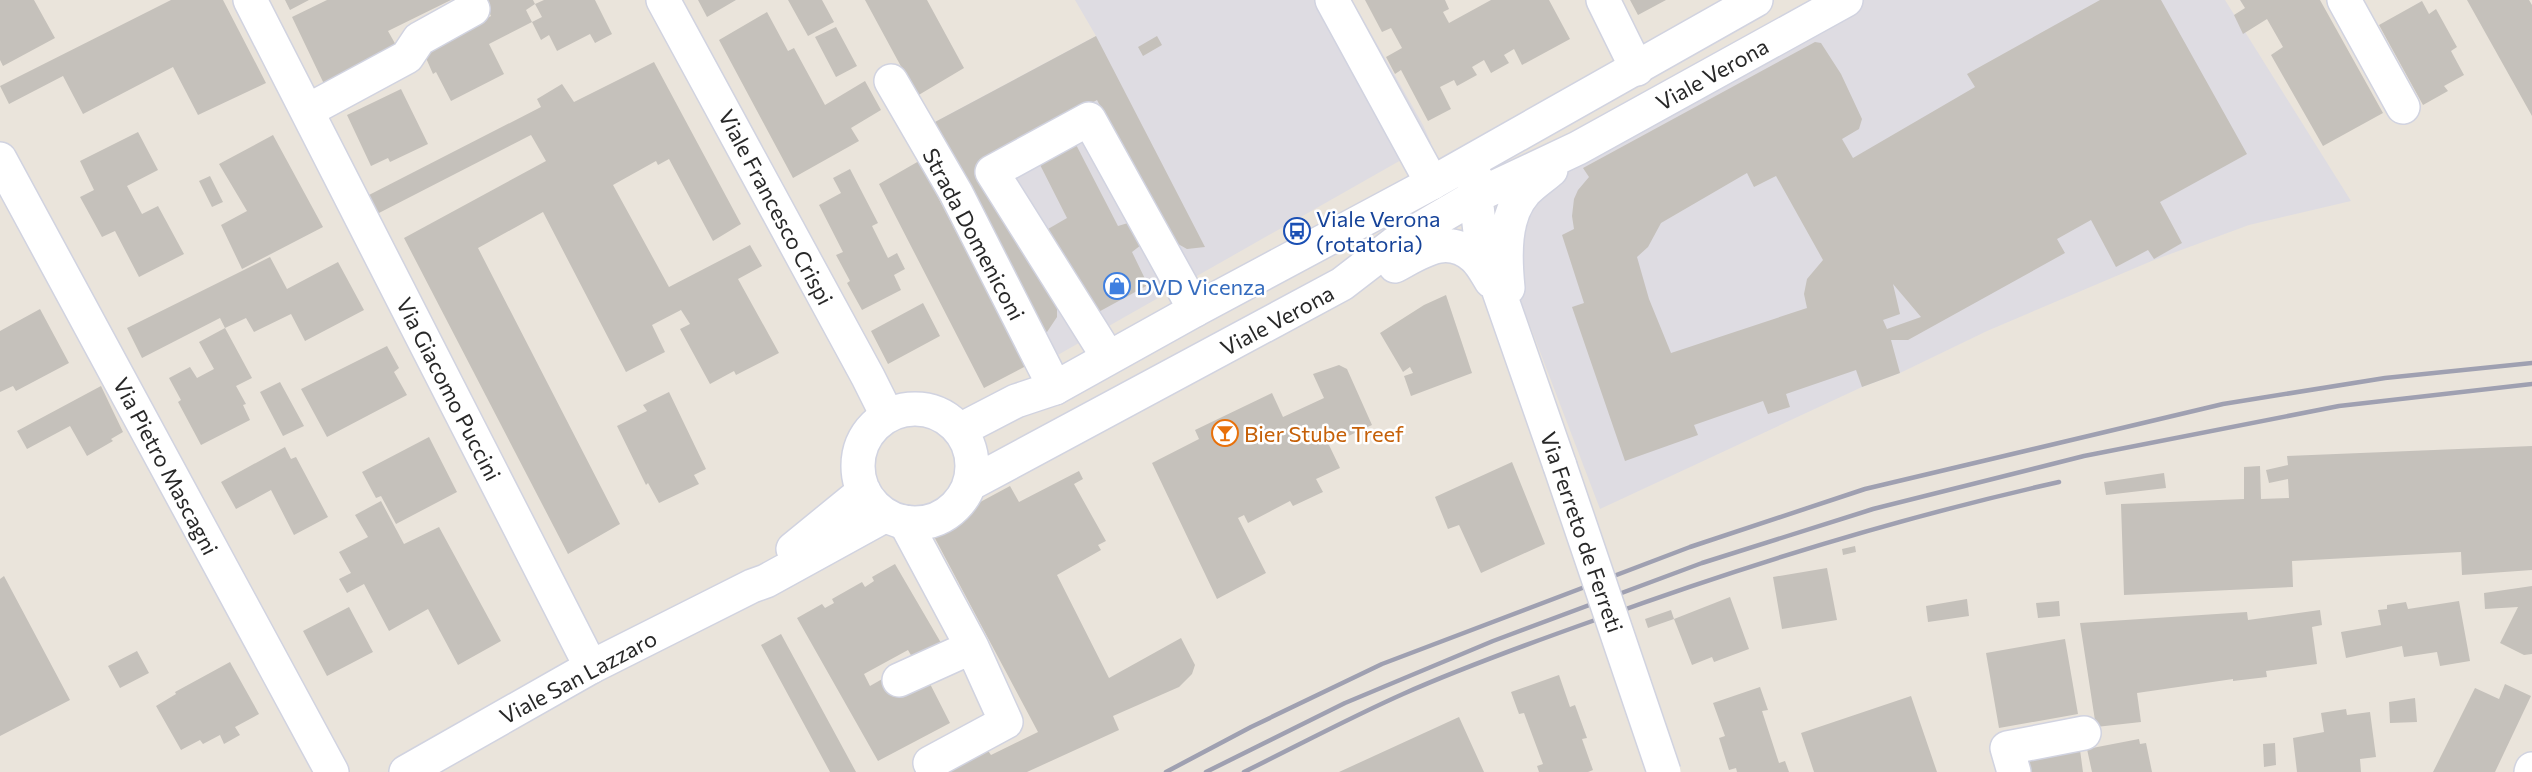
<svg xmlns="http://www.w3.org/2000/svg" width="2532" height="772" font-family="Commissioner,sans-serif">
  <rect width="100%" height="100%" fill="#eae4db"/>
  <!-- industrial -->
  <path fill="#dedce2" d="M1075,0H1352L1423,125L1431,143L1056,356L935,122L1096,36Z
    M1861,0H2225L2351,201L2249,225L2154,260L1987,331L1900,373L1862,387L1600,509L1502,252L1511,200Z"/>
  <!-- building -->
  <path fill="#c5c1bb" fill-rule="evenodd" d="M0,0H34L55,38L3,66L0,60Z
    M171,0H223L266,83L198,115L173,67L83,114L63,76L9,104L0,86Z
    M285,0H309L290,10Z
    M327,0H451L388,31L397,47L325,86L292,17Z
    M483,0H533L535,4L526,10L532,22L489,44L504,74L451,101L436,72L433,74L422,49L491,16Z
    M544,0H595L612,34L595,43L590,34L557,51L549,35L541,40L532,22L542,17L535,4Z
    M698,0H736L707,17Z
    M788,0H822L834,22L808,36Z
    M865,0H927L964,68L917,96Z
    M1365,0H1445L1449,9L1443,12L1449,23L1491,0H1549L1570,39L1522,65L1514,49L1504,55L1509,63L1491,73L1484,60L1472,67L1477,75L1457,86L1454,80L1440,87L1451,109L1428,121L1401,70L1395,74L1386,57L1402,48L1391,28L1382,32Z
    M1630,0H1666L1638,15Z
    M2100,0H2161L2247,154L2160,202L2182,243L2154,259L2148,250L2116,267L2091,220L2057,239L2065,253L1908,340H1891L1900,373L1862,387L1856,370L1786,394L1790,407L1768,414L1763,401L1694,425L1698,435L1625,461L1572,307L1584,303L1562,235L1574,229L1572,216L1574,199L1578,190L1589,177L1583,168L1815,42L1821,43L1841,74L1862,119L1859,129L1842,139L1853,158L1975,87L1967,74ZM1747,173L1754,187L1776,176L1823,260L1807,279L1804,294L1807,308L1671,353L1649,299L1637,257L1648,247L1661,223ZM1893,284L1921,317L1887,329L1883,320L1900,314Z
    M2240,0H2320L2383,113L2323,146L2271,55L2283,47L2267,19L2243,34L2234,15L2245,8Z
    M2467,0H2529L2532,5V116Z
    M2422,1L2429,14L2436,9L2457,47L2451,51L2464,75L2444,86L2448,91L2423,105L2379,25Z
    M767,12L788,51L794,48L825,105L865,81L881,110L851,128L859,141L793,178L719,40Z
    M836,27L857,66L836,77L815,37Z
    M1096,36L1205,247L1187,249L1169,239L1097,100L983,162L1057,304V317L1045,335L935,122Z
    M1157,36L1162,45L1143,56L1138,47Z
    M654,62L741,224L713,241L669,159L658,165L656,161L613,185L669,287L750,245L762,266L738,279L779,353L736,375L734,371L710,384L680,329L690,324L681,310L652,325L665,352L626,372L543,212L478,248L620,524L568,554L404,238L546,161L531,135L377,214L367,196L541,107L537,99L562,84L574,102Z
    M401,89L428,144L390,162L388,158L371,166L347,115Z
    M138,132L158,170L127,186L142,214L158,206L184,254L139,277L115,231L102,237L80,197L94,190L80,161Z
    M1070,133L1118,226L1128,223L1141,245L1132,252L1148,285L1093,315L1048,229L1067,218L1034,153Z
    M273,135L323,227L242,269L221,225L247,211L219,164Z
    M919,161L1026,366L984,388L879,184Z
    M850,169L878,223L872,226L888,258L897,253L905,269L894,275L901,290L862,310L847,283L850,281L836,255L843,252L819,205L841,193L833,178Z
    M210,176L223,202L212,207L199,181Z
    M270,257L287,289L338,262L364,310L305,341L291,314L254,332L246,318L225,328L220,318L142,358L127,328Z
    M1446,295L1472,373L1411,396L1404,376L1413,373L1410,367L1403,372L1380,333L1424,305Z
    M923,303L940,336L888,364L871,331Z
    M40,309L69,363L16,391L13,386L0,392V331Z
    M225,328L252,378L236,386L246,404L243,405L250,420L201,445L178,402L181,400L169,378L190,367L197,378L214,369L199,342Z
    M387,346L399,368L394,372L407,395L327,437L301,389Z
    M1339,365L1347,369L1372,425L1329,445L1340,468L1316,479L1323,492L1293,506L1290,501L1248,523L1244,515L1238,518L1266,573L1217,599L1152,463L1199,439L1195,430L1272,393L1283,417L1324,398L1313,374Z
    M280,382L304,426L283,436L260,392Z
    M101,386L123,432L111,439L113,441L87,456L70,426L27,449L17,431Z
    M669,392L706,469L694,475L699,484L659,503L648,483L646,485L617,426L647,411L643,405Z
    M429,437L457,492L396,524L381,496L376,498L362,472Z
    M2532,446V570L2462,575L2461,552L2292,561L2293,587L2124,595L2121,504L2244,499V467L2260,466L2261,499L2289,498L2288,479L2269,483L2266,470L2288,465L2287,456Z
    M285,447L291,459L296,457L328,517L294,535L271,490L236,509L221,482Z
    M1512,462L1545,544L1481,573L1459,525L1448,529L1435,497Z
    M1079,471L1083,479L1074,484L1106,541L1098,545L1101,550L1057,575L1109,678L1181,638L1195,665L1192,674L1179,687L1113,716L1119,730L1027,772H940L986,748L991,755L1038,732L930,529L1010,486L1019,502Z
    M2164,473L2166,488L2106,495L2104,482Z
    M381,501L404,544L439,527L501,641L458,665L428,609L389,631L364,584L347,593L339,579L351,573L339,552L368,537L355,515Z
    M1855,546L1856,552L1843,555L1842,549Z
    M895,564L944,648L916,664L908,650L864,674L870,686L884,678L926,676L950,723L878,761L797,618L822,604L825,608L834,603L832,599L862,582L865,587L874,581L872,577Z
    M1827,568L1837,620L1782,629L1773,577Z
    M4,576L70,700L0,736V579Z
    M2532,586V654L2524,655L2500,643L2518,607L2485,609L2484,593Z
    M1730,597L1749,649L1714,662L1712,657L1692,665L1674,619Z
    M1967,599L1969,616L1928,622L1926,606Z
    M2059,601L2060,616L2038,618L2036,603Z
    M2459,601L2470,661L2440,666L2437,652L2404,657L2402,646L2346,658L2341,632L2381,625L2378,610L2387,609V605L2406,602L2408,609Z
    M349,607L373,652L327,676L303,631Z
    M1671,610L1674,619L1648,628L1645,619Z
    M2320,610L2322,625L2312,627L2317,664L2266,671L2267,677L2233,681V679L2137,693L2141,722L2096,727L2080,623L2247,612L2248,620Z
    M781,634L856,772H830L761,645Z
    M2065,639L2078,714L1999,728L1986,653Z
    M137,651L149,673L120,688L108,666Z
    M230,662L259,714L235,727L240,735L224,744L220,735L203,744L200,740L181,750L156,706L176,694L175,692Z
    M1559,675L1570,707L1575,705L1587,738L1582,739L1593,770L1588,772H1539L1537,766L1543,764L1524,713L1519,714L1511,692Z
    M2505,684L2531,696L2495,772H2433L2475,688L2499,699Z
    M1760,687L1768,710L1762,711L1779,763L1785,761L1789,772H1737L1736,768L1729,770L1719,738L1725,736L1713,703Z
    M1911,696L1937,772H1814L1801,733Z
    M2415,698L2417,722L2390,723L2389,702Z
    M2346,709L2347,715L2370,712L2376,757L2360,759L2361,772H2297L2293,738L2324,732L2321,713Z
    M1459,717L1484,772H1339Z
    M2139,739L2140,744L2146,743L2152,772H2092L2087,749Z
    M2275,743L2276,765L2264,767L2263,744Z
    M2080,750L2083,772H2028L2026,759Z"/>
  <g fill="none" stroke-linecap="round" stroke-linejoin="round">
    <defs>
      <path id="minor" d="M250,0L591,667
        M1332,0L1432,183
        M1603,0L1637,69
        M2344,0L2403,107
        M891,81L956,193L1055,388
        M307,111L407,57L419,39L473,9
        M0,159L332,772
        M1108,357L992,172L1089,119L1195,310
        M905,522L972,647L1006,722L930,763
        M899,680L972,647
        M2014,772L2007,748L2084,733
        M2531,772L2532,769"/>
      <path id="tertiary" d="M663,0L868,377L887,415"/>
      <path id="secondary" d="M1476,178L1474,181L1481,240L1560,466
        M1395,266C1421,252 1447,233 1474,257C1481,263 1486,273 1491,281
        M1508,288C1505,258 1503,216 1525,192C1532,184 1543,177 1551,170
        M858 466a57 57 0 1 1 114 0a57 57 0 1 1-114 0Z
        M960,430L1016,401L1055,388L1195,310L1432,183L1756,0
        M970,484L1342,284L1394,244L1476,196L1578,148L1846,0
        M793,549L864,491
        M406,772L591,667L752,586L766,581L886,515"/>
    </defs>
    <!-- minor casing -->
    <use href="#minor" stroke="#d1d3e0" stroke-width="36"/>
    <!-- tertiary casing -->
    <use href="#tertiary" stroke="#d1d3e0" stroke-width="36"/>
    <!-- secondary casing -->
    <use href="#secondary" stroke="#d1d3e0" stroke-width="36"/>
    <!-- minor -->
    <use href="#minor" stroke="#fff" stroke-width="33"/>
    <!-- tertiary -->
    <use href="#tertiary" stroke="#fff" stroke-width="33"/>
    <!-- secondary -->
    <use href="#secondary" stroke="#fff" stroke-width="33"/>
    <!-- rail -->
    <path stroke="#9fa0b1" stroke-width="4.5" d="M1166,772L1251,727L1382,664L1690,547L1865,489L2223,404L2385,378L2532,363
      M1206,772L1345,703L1493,641L1702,563L1873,509L2084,456L2339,406L2532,384
      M1244,772C1297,746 1349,718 1403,694C1466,666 1533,642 1598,619C1749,564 1903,517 2059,482"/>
    <defs>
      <path id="secondary-bridge" d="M1560,466L1664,772"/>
    </defs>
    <!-- secondary-bridge casing -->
    <use href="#secondary-bridge" stroke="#d1d3e0" stroke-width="36" stroke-linecap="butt"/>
    <!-- secondary-bridge -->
    <use href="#secondary-bridge" stroke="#fff" stroke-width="33"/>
  </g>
  <!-- icons -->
  <defs>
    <symbol id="bus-ring" viewBox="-11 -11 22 22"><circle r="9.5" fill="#fff" stroke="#1a4fb4" stroke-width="1.5"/><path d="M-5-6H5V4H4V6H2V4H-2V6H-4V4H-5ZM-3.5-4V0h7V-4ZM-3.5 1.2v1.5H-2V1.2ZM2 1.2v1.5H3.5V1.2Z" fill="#1a4fb4"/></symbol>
    <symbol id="shop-ring" viewBox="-11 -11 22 22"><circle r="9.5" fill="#fff" stroke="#3f7fe0" stroke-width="1.5"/><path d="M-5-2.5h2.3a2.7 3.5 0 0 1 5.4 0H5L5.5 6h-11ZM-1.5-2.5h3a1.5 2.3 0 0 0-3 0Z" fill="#3f7fe0"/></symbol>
    <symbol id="bar-ring" viewBox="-11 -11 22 22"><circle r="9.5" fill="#fff" stroke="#e8710a" stroke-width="1.5"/><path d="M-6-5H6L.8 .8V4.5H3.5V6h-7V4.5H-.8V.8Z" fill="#e8710a"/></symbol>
  </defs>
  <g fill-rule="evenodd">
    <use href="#bus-ring" x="1282" y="216" width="30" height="30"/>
    <use href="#shop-ring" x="1102" y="271" width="30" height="30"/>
    <use href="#bar-ring" x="1210" y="418" width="30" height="30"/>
  </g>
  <g text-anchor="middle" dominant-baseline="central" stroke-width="5" stroke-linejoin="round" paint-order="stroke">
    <!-- street labels -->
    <g font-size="22" fill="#282828" stroke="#fff">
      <text transform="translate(1712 74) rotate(-29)">Viale Verona</text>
      <text transform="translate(776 207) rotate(62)">Viale Francesco Crispi</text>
      <text transform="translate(974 234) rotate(62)">Strada Domeniconi</text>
      <text transform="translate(1277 320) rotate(-28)">Viale Verona</text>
      <text transform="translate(449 389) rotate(63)">Via Giacomo Puccini</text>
      <text transform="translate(166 466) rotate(62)">Via Pietro Mascagni</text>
      <text transform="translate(1582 532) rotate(71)">Via Ferreto de Ferreti</text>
      <text transform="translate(578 677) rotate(-28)">Viale San Lazzaro</text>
    </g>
    <!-- transit labels -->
    <g font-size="22" fill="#164399" stroke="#fff" text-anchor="start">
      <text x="1316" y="218">Viale Verona<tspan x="1316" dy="25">(rotatoria)</tspan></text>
    </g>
    <!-- shop labels -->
    <g font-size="22" fill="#366cbe" stroke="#fff" text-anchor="start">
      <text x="1136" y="286">DVD Vicenza</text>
    </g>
    <!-- food labels -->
    <g font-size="22" fill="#c56008" stroke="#fff" text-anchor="start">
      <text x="1244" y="433">Bier Stube Treef</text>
    </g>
  </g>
</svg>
